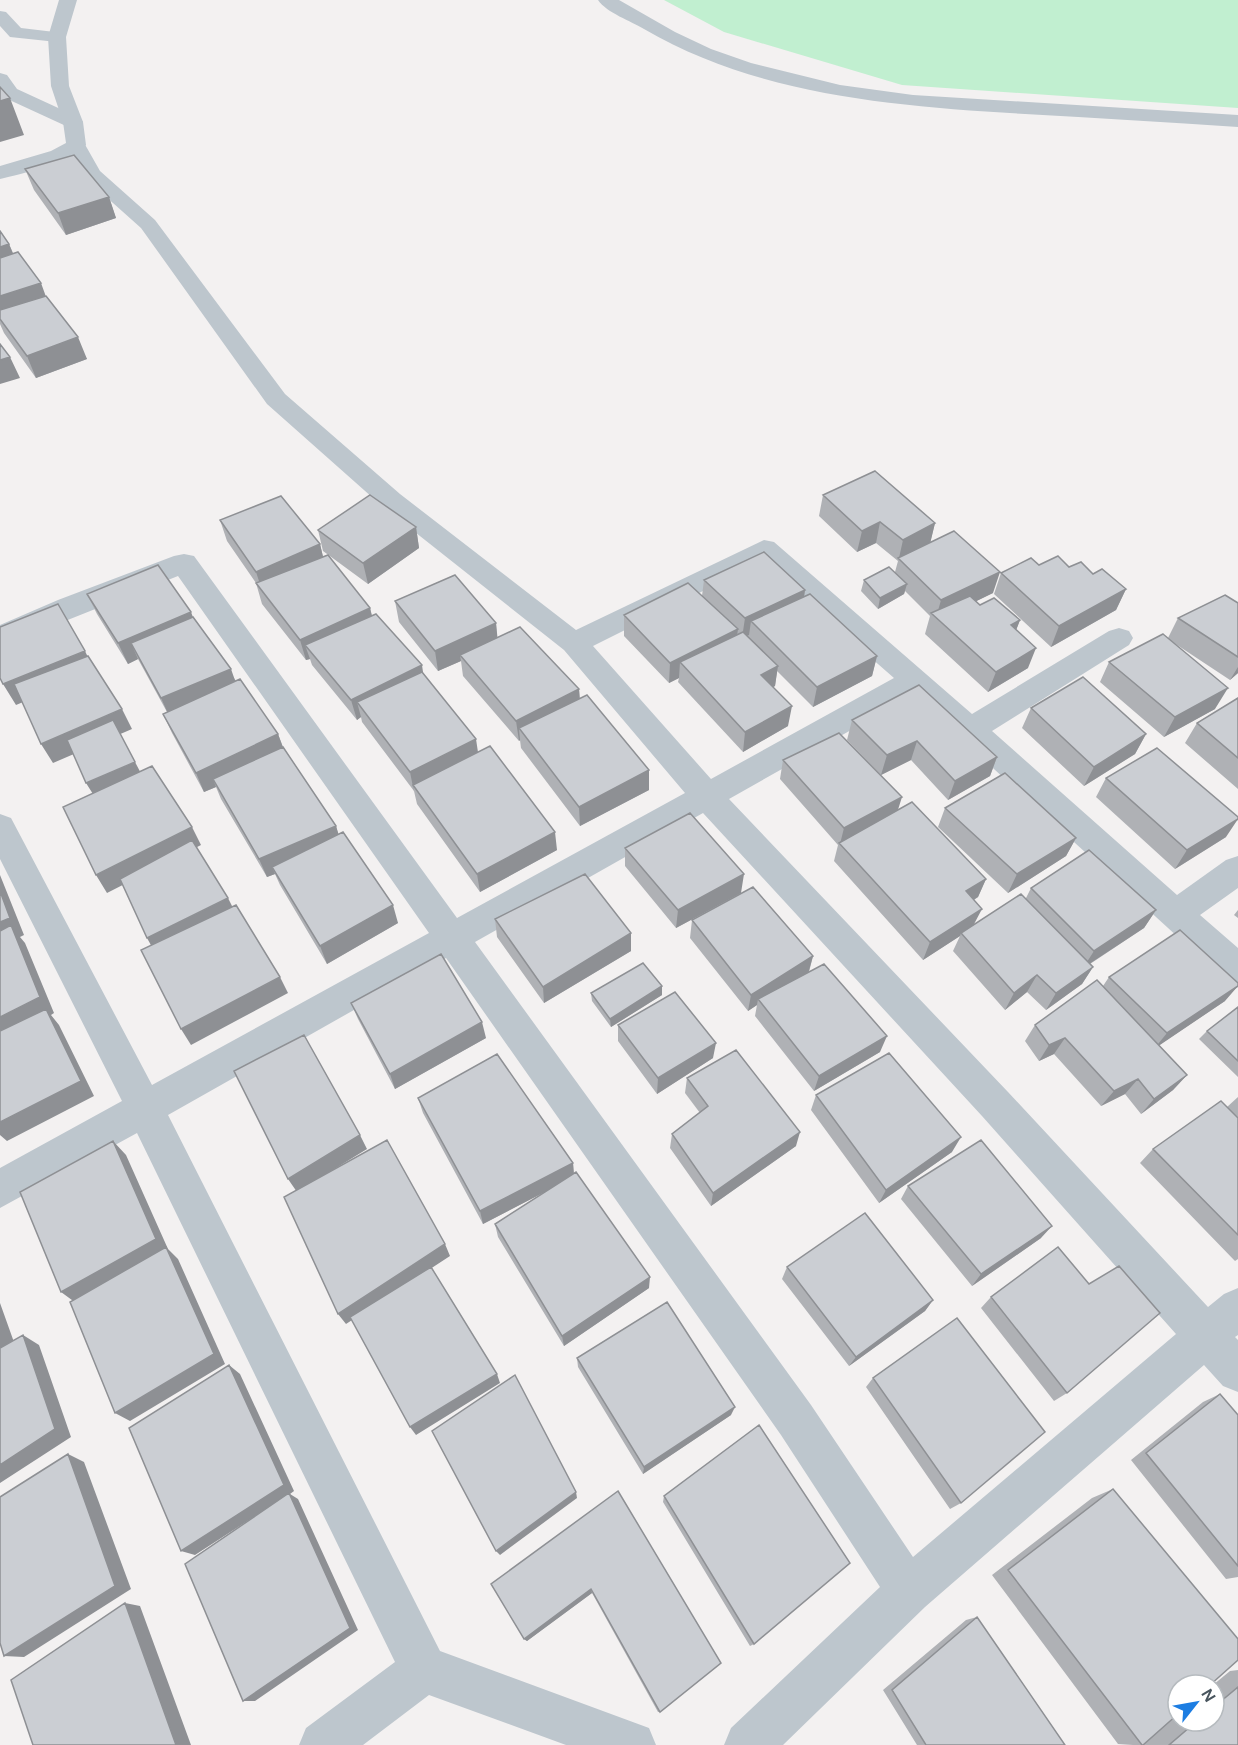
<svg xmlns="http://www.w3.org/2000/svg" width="1238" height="1745" font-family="'DM Sans',sans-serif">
  <rect width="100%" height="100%" fill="#f3f1f1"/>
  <!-- green -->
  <path fill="#c1efd0" d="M664,0H1238V108L902,85L724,32Z"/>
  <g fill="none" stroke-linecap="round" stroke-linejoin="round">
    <!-- minor -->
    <path fill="#bdc6cd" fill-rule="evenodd" d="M0,11L6,12L21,28L63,33L66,37L63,41L57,42L10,37L0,26Z
      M0,73L7,75L17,89L80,118L83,122L80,126H66L3,97L0,92Z
      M76,139L83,141L100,171L155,220L285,394L400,494L576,630L764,540L774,542L972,714L1109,631L1119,628L1129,631L1133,638L1129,645L992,731L1177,895L1226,860L1238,856V888L1200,915L1238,948V985L1226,981L913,695L729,799L1008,1092L1208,1307L1224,1294L1238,1288V1335L1235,1337L1238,1340V1392L1223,1386L1204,1365L925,1607L783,1745H724L731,1728L880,1587L781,1435L446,958L168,1115L440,1651L649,1728L656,1745H566L429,1695L363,1745H299L306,1728L395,1662L137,1133L0,1208V1168L122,1101L0,859V814L11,818L152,1085L429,933L178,576L0,647V625L58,600L174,556L184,554L194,556L457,918L685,793L564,650L382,506L267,404L141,228L85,178L66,145L69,141ZM761,562L894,678L711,779L593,646ZM703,813L982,1116L1176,1334L913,1557L811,1405L475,942Z"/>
    <!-- tertiary -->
    <path fill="#bdc6cd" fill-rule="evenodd" d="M59,0H77L66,37L69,86L83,122L86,145C74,162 21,174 0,179V166L51,151L66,143L63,122L51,86L48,37Z
      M598,0H619L675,32L711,49L751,63L840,85L913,95L1238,115V127C1167,122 1096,118 1025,114C895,106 759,96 644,29C631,21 607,13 598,0Z"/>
  </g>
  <!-- wall -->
  <path fill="#afb1b5" d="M25,169L109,197L116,218L66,235L34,190Z
    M0,231L9,244L13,253L46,297L87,359L36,378L4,333L0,324Z
    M823,495L935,523L930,543L993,593L976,601L980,605L1020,620L1016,630L1028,668L988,692L925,634L930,616L905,591L904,594L878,609L861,591L864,580L895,572L898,561L876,543L857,552L819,516Z
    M220,520L320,544L323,557L370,608L372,616L423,674L478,753L557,850L480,892L417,804L414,791L362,722L361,717L357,720L312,665L310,659L306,660L262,604L256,583L227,541Z
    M416,527L419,548L368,584L323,551L318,530Z
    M1039,565L1069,567L1093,574L1126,589L1116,610L1051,647L994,594L1001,573Z
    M704,580L805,590L804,597L877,656L872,676L813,707L777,671L775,686L773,687L788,726L743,752L678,682L679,678L669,683L624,636V615L702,596Z
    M87,594L193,617L236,681L278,734L283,747L336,826L338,834L398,923L327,964L280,885L275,874L267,877L221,799L216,787L204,792L172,733L163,714L167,712L138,659L128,664L97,614Z
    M395,601L496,623L497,638L579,689L580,698L649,770V790L580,826L521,748L520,740L519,741L463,676L461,661L438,671L399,622Z
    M1238,603V673L1230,680L1171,641L1215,709L1164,737L1100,682L1109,662L1168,638L1178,618Z
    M1238,698V789L1185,743L1197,723Z
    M1031,708L1146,734L1135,754L1084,786L1022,728Z
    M852,720L997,757L990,776L948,800L911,760L881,775L847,740Z
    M783,760L898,810L986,879L978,897L974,900V924L1026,898L1031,888L1156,910L1144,928L1090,964L1093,967L1082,984L1046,1010L1027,992L1005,1010L953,951L960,936L923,960L834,861L838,845L780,779Z
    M1106,778L1226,837L1175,869L1096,797Z
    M945,808L1076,838L1066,856L1008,893L938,827Z
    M625,848L741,893L676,928L625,866Z
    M1238,910V918L1234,915Z
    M495,919L631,933V951L544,1003L497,937Z
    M692,920L813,956L809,972L880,1052L814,1091L755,1016L757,1005L748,1011L690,938Z
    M1109,977L1225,1001L1159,1045L1187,1075L1173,1090L1141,1114L1125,1094L1101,1106L1054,1054L1039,1061L1025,1041L1035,1025L1103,986Z
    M662,986V995L611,1027L592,1001L591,993Z
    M351,1003L486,1038L395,1089L358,1019Z
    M1238,1007V1077L1199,1039L1207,1031Z
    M618,1025L713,1058L657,1094L618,1041Z
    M687,1078L796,1146L711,1206L670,1148L672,1134L700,1113L685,1093Z
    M816,1095L952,1152L879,1203L811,1110Z
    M1238,1097V1259L1235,1261L1140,1163L1153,1149L1227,1107Z
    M418,1098L573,1163L574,1174L649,1288L564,1346L498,1237L495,1224L548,1190L483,1224L423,1113Z
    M908,1186L1041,1238L972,1286L901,1199Z
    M787,1267L933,1300L925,1311L849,1366L782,1279Z
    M991,1297L1067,1393L1054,1401L981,1308Z
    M577,1358L731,1415L643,1474L578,1367Z
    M873,1378L961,1503L950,1509L866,1387Z
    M1220,1394L1238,1415V1577L1226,1579L1131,1460L1203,1402Z
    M1113,1489L1178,1714V1721H1214V1685H1213L1230,1671L1238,1670V1745H1133L1118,1744L992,1575L1092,1498Z
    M618,1491L660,1712H658L592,1593L527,1641L524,1639Z
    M664,1496L754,1644L750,1646L663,1502Z
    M977,1617L1065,1745H917L883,1690L966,1620Z"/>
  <!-- shaded-wall -->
  <path fill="#8e9094" d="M10,98L24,135L0,142V101Z
    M109,197L116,218L66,235L58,213Z
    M9,244L18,266L0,271V247Z
    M41,283L49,305L0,320V296Z
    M78,337L87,359L36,378L27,356Z
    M10,357L20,378L0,384V360Z
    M880,522L876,543L857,552L862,531Z
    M935,523L930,544L899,558L903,540Z
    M416,527L419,548L368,584L363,563Z
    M320,544L325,565L263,593L256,572Z
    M1000,572L993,593L938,620L936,618L941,600Z
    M907,584L904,594L878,609L880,598Z
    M1126,589L1116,610L1051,647L1059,626Z
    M805,590L802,611L751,621L749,635L742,638L745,618Z
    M370,608L375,629L305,645L310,659L306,660L300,640Z
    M191,612L199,633L131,643L138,659L128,664L118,643Z
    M1020,620L1012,641L1011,625Z
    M496,623L498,643L460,655L461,661L438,671L435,651Z
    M738,629L735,650L680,662L679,678L669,683L670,663Z
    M1036,648L1028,668L988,692L996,672Z
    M85,651L95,672L16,705L3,684Z
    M877,656L872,676L813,707L817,687Z
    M422,665L425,686L357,702L361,717L357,720L351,700Z
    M778,666L775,686L758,695L761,675Z
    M1238,667V673L1230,680Z
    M231,669L238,689L170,718L161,698Z
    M1228,688L1215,709L1164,737L1175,717Z
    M579,689L580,709L519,728L520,740L519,741L516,721Z
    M792,706L788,726L743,752L745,732Z
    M122,709L132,729L53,763L41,744Z
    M278,734L285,753L213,779L216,787L204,792L196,773Z
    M1146,734L1135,754L1084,786L1094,767Z
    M476,739L479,759L413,785L414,792L410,772Z
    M917,741L911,760L881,775L887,755Z
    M997,757L990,776L948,800L955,781Z
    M135,762L145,781L98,802L86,783Z
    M649,770V790L580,826L579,807Z
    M902,797L896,816L840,844L844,828Z
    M1238,819L1226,837L1175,869L1187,850Z
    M336,826L342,845L272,867L275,874L267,877L259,859Z
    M192,827L201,845L107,893L96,875Z
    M555,832L557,850L480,892L477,874Z
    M1076,838L1066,856L1008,893L1017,874Z
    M744,874L741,893L676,928L678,910Z
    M0,875L24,935L20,937L25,943L54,1013L51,1015L59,1025L94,1096L7,1141L0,1135Z
    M986,879L978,897L958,909L966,891Z
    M228,898L237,916L157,956L147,938Z
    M393,905L398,923L327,964L320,946Z
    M982,909L973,926L961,933L960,936L923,960L930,942Z
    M1156,910L1144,928L1083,968L1094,951Z
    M631,933V951L544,1003L543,987Z
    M813,956L808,974L758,999L757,1005L748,1011L751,995Z
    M1093,967L1082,984L1046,1010L1056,993Z
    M1037,975L1027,992L1005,1010L1014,993Z
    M280,977L288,993L191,1045L181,1029Z
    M662,986V995L611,1027L610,1019Z
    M1238,986L1225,1001L1154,1049L1167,1033Z
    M482,1022L486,1038L395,1089L390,1074Z
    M887,1036L880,1052L814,1091L819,1076Z
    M1065,1038L1054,1054L1039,1061L1049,1045Z
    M716,1043L713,1058L657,1094L658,1078Z
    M1187,1075L1173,1090L1141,1114L1154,1099Z
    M1138,1079L1125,1094L1101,1106L1114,1091Z
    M800,1132L796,1146L711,1206L713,1193Z
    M360,1135L367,1149L297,1192L288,1179Z
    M961,1137L952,1152L879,1203L886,1190Z
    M113,1141L126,1155L168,1249L178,1259L225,1364L130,1421L115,1413L76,1303L61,1292Z
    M573,1163L574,1177L483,1224L480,1211Z
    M1052,1226L1041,1238L972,1286L981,1274Z
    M445,1244L450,1256L346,1324L338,1314Z
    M650,1277L649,1288L564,1346L562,1336Z
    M933,1300L925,1311L849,1366L856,1357Z
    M0,1303L15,1345L0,1354Z
    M23,1335L39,1345L71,1437L0,1483V1465Z
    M229,1365L240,1374L294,1491L290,1494L298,1499L358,1630L255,1701H243L289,1494L195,1555L181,1551Z
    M497,1374L500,1383L416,1435L410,1427Z
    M735,1407L731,1415L643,1474L644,1467Z
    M68,1454L84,1462L131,1589L24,1657L4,1656Z
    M576,1492L577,1498L500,1555L496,1551Z
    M591,1589L592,1593L527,1641L524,1639Z
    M125,1603L140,1606L191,1745H176Z"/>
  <!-- building -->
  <path fill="#cbced3" stroke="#8e9094" stroke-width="1.5" d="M0,87L10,98L0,101Z
    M74,155L109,197L58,213L25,169Z
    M0,231L9,244L0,247Z
    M18,252L41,283L0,296V258Z
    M46,296L78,337L27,356L0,319V310Z
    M0,344L10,357L0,360Z
    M875,471L935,523L903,540L880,522L862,531L823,495Z
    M370,495L416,527L363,563L318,530Z
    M281,496L320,544L256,572L220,520Z
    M954,531L1000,572L941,600L898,558Z
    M764,552L805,590L745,618L704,580Z
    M328,555L370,608L300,640L256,583Z
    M1058,556L1069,567L1081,562L1093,574L1102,569L1126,589L1059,626L1001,573L1031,558L1039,565Z
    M158,565L191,612L118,643L87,594Z
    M889,567L907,584L880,598L864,580Z
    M455,575L496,623L435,651L395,601Z
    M688,583L738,629L670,663L624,615Z
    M810,594L877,656L817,687L751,621Z
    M1225,595L1238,603V657L1178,618Z
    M970,596L980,605L994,598L1020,620L1011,625L1036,648L996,672L931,613Z
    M58,604L85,651L3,684L0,678V627Z
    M376,614L422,665L351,700L305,645Z
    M193,617L231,669L161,698L131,643Z
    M520,627L579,689L516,721L460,655Z
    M743,632L778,666L761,675L792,706L745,732L680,662Z
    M1163,634L1228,688L1175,717L1109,662Z
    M88,656L122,709L41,744L14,684Z
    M422,672L476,739L410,772L357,702Z
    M1083,677L1146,734L1094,767L1031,708Z
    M240,679L278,734L196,773L163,714Z
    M919,685L997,757L955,781L917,741L887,755L852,720Z
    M587,695L649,770L579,807L519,728Z
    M1238,698V758L1197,723Z
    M113,720L135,762L86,783L67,740Z
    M839,733L902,797L844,828L783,760Z
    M490,746L555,832L477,874L413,785Z
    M283,747L336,826L259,859L213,779Z
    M1157,748L1238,817V819L1187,850L1106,778Z
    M152,766L192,827L96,875L63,807Z
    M1005,773L1076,838L1017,874L945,808Z
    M912,802L986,879L966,891L982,909L930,942L839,843Z
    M690,813L744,874L678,910L625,848Z
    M343,832L393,905L320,946L272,867Z
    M192,840L228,898L147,938L120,879Z
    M1089,850L1156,910L1094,951L1031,888Z
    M585,874L631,933L543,987L495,919Z
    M753,887L813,956L751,995L692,920Z
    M0,891L10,918L0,922Z
    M1021,894L1093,967L1056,993L1037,975L1014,993L961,933Z
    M236,905L280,977L181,1029L141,950Z
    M11,925L40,997L0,1017V931Z
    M1180,930L1238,983V986L1167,1033L1109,977Z
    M441,954L482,1022L390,1074L351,1003Z
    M643,963L662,986L610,1019L591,993Z
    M824,964L887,1036L819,1076L758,999Z
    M1097,980L1187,1075L1154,1099L1138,1079L1114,1091L1065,1038L1049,1045L1035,1025Z
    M675,992L716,1043L658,1078L618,1025Z
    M1238,1007V1061L1207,1031Z
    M46,1009L81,1081L0,1122V1031Z
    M304,1035L360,1135L288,1179L234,1071Z
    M736,1050L800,1132L713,1193L672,1134L708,1106L687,1078Z
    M889,1053L961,1137L886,1190L816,1095Z
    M497,1054L573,1163L480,1211L418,1098Z
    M1221,1101L1238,1118V1235L1153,1149Z
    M387,1140L445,1244L338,1314L284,1197Z
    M981,1140L1052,1226L981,1274L908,1186Z
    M113,1141L156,1239L61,1292L20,1192Z
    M576,1172L650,1277L562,1336L495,1224Z
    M865,1213L933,1300L856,1357L787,1267Z
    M166,1247L214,1354L115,1413L70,1302Z
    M1058,1247L1089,1284L1119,1266L1160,1313L1067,1393L991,1297Z
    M431,1267L497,1374L410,1427L350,1317Z
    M667,1302L735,1407L644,1467L577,1358Z
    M957,1318L1045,1432L961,1503L873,1378Z
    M23,1335L55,1429L0,1465V1348Z
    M229,1365L284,1485L181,1551L129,1428Z
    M515,1375L576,1492L496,1551L432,1431Z
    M1220,1394L1238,1415V1566L1146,1453Z
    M759,1425L850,1563L754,1644L664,1496Z
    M68,1454L115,1586L4,1656L0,1643V1497Z
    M1113,1489L1238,1639V1660L1210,1685H1178V1714L1143,1745H1142L1008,1570Z
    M618,1491L721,1663L660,1712L591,1589L524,1639L491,1584Z
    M289,1493L350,1628L243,1701L185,1564Z
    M125,1603L176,1745H33L11,1680Z
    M977,1617L1065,1745H926L892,1690Z
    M1238,1687V1745H1169L1197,1721H1214V1707Z"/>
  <!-- north arrow -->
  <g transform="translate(1196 1703) rotate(59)"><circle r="28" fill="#ffffff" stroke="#b6bbbf" stroke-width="1.5"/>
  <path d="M0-4.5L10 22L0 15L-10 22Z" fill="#1c7de2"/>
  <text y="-9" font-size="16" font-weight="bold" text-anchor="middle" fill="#49555e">N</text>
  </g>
</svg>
